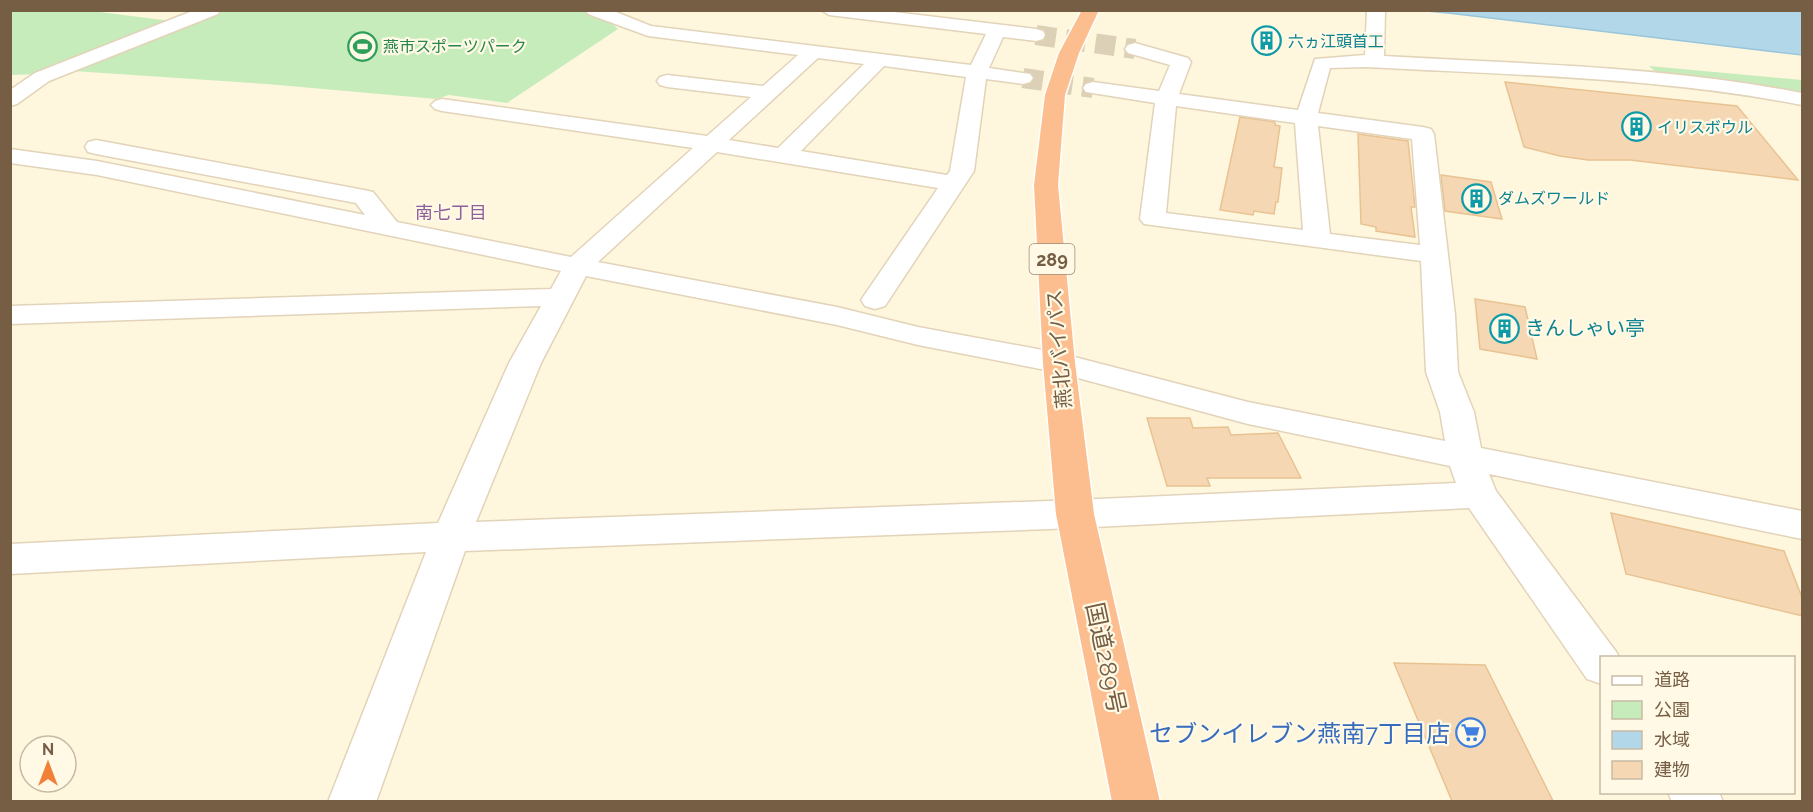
<svg xmlns="http://www.w3.org/2000/svg" width="1813" height="812" font-family="Raleway,'Noto Sans JP',sans-serif">
  <rect width="100%" height="100%" fill="#fef7dd"/>
  <!-- green -->
  <path fill="#c7ecbc" d="M584,10L609,21L618,29L507,103L449,95L436,99L267,84L73,71L220,11Z
    M10,11H92L179,22L42,74L11,75Z
    M1649,66L1802,80V95L1738,83L1657,73Z"/>
  <!-- water -->
  <path fill="#b1d7e8" stroke="#97c5db" stroke-width="1.5" d="M1426,11H1802V55L1448,13Z"/>
  <!-- building -->
  <path fill="#f5d8b3" stroke="#e9c292" stroke-width="1.5" d="M1505,82L1737,106L1798,180L1630,160H1588L1560,156L1524,147Z
    M1240,117L1275,122V125L1280,126L1274,167L1282,168L1278,202H1276L1274,214L1254,211L1253,215L1220,210Z
    M1358,134L1408,141L1415,207H1411L1415,237L1376,231V227L1361,224Z
    M1441,175L1491,182L1502,219L1445,211Z
    M1475,299L1525,307L1537,359L1480,349Z
    M1147,418H1190L1193,428L1228,427L1231,435L1278,433L1301,478H1207L1210,486H1167Z
    M1611,513L1784,551L1803,600V616L1626,574Z
    M1394,663L1485,665L1553,801H1452Z"/>
  <g fill="none" stroke-linecap="round" stroke-linejoin="round">
    <!-- minor-tunnel -->
    <path stroke="#dcd1b7" stroke-width="20" stroke-dasharray="20 10" stroke-linecap="butt" d="M1036,35L1135,49
      M1023,78L1093,88"/>
    <defs>
      <path id="minor" d="M195,10H220L218,14L49,81L17,104L10,106V90L35,73Z
        M586,10H611L651,26L971,65L986,34L829,15L821,10H877L1036,29L1043,31L1045,35L1043,39L1036,41L1003,37L989,68L1030,74L1033,78L1030,82L1023,84L986,79L974,171L885,306L875,309L865,306L861,300L938,188L717,152L598,262L837,307L918,327L1059,353L1248,402L1445,441L1440,412L1426,372L1421,261L1144,224L1140,219L1155,103L1086,92L1083,88L1086,84L1093,82L1159,91L1170,65L1128,53L1125,49L1128,45L1135,43L1188,58L1191,62L1179,94L1298,110L1315,59L1365,55L1367,10H1385L1384,56C1524,64 1665,66 1802,93V105C1659,77 1511,75 1366,67L1330,68L1318,113L1423,127L1431,129L1434,134L1455,315L1458,372L1474,412L1481,448L1802,511V539L1489,474L1496,491L1617,653L1619,658H1602V684L1587,679L1469,508L1075,528L465,551L376,802H328L426,552L10,574V544L438,523L509,363L541,306L10,324V306L551,289L561,271L97,175L10,163V149L97,161L365,215L356,203L96,154L88,152L85,147L88,142L96,140L364,190L373,192L397,222L571,257L693,148L442,111L435,109L431,105L435,101L442,99L707,136L751,97L667,87L660,85L657,81L660,77L667,75L763,86L798,55L648,36L588,14ZM818,58L864,64L778,148L729,140ZM884,66L966,77L950,171L947,175L801,151ZM1176,106L1295,123L1303,230L1166,213ZM1318,126L1412,139L1420,245L1330,234ZM586,276L837,325L918,345L1056,372L1248,424L1450,466L1456,483L1075,500L476,522L541,363Z
        M1668,792H1719L1723,802H1672Z"/>
      <path id="highway" d="M1082,10H1099L1079,53L1065,95L1058,185L1075,363L1094,514L1160,802H1112L1056,514L1043,363L1034,185L1045,95L1059,53Z"/>
    </defs>
    <!-- minor casing -->
    <use href="#minor" stroke="#e2d3b9" stroke-width="3"/>
    <!-- highway casing -->
    <use href="#highway" stroke="#fff" stroke-width="3"/>
    <!-- minor -->
    <use href="#minor" fill="#fff" fill-rule="evenodd"/>
    <!-- highway -->
    <use href="#highway" fill="#fdbe8f" fill-rule="evenodd"/>
  </g>
  <!-- icons -->
  <defs>
    <symbol id="building-ring" viewBox="-11 -11 22 22"><circle r="9.5" fill="#fff9e5" stroke="#0f9aa8" stroke-width="1.5"/><path d="M-4-6H4V6H1V3H-1V6H-4ZM-2.5-4.3h1.7v1.8h-1.7ZM.8-4.3h1.7v1.8H.8ZM-2.5-1h1.7V.8h-1.7ZM.8-1h1.7V.8H.8Z" fill="#0f9aa8"/></symbol>
    <symbol id="stadium-ring" viewBox="-11 -11 22 22"><circle r="9.5" fill="#fff9e5" stroke="#2e9e5b" stroke-width="1.5"/><path d="M0-5a6.5 5 0 1 0 0 10a6.5 5 0 1 0 0-10ZM-3.5-1.8h7v3.6h-7Z" fill="#2e9e5b"/></symbol>
    <symbol id="supermarket-ring" viewBox="-11 -11 22 22"><circle r="9.5" fill="#fff9e5" stroke="#3f7fe0" stroke-width="1.5"/><path d="M-6-5.5h2.5l.6 2H6L4.5 2H-2.5L-4.4-4H-6ZM-1.5 3.2a1.3 1.3 0 1 0 .1 0ZM3 3.2a1.3 1.3 0 1 0 .1 0Z" fill="#3f7fe0"/></symbol>
  </defs>
  <g fill-rule="evenodd">
    <use href="#building-ring" x="1250" y="24" width="33" height="33"/>
    <use href="#stadium-ring" x="346" y="30" width="33" height="33"/>
    <use href="#building-ring" x="1620" y="110" width="33" height="33"/>
    <use href="#building-ring" x="1460" y="182" width="33" height="33"/>
    <use href="#building-ring" x="1488" y="312" width="33" height="33"/>
    <use href="#supermarket-ring" x="1454" y="716" width="33" height="33"/>
  </g>
  <g text-anchor="middle" dominant-baseline="central" stroke-width="4.5" stroke-linejoin="round" paint-order="stroke">
    <!-- far-culture labels -->
    <g font-size="16" fill="#0d838f" stroke="#fff9e5" text-anchor="start">
      <text x="1288" y="41">六ヵ江頭首工</text>
      <text x="1657" y="127">イリスボウル</text>
      <text x="1498" y="198">ダムズワールド</text>
    </g>
    <!-- far-leisure labels -->
    <g font-size="16" fill="#27864d" stroke="#fff9e5" text-anchor="start">
      <text x="383" y="46">燕市スポーツパーク</text>
    </g>
    <!-- far-neighbourhood labels -->
    <g font-size="18" fill="#8f5f99" stroke="#fff9e5">
      <text x="451" y="212">南七丁目</text>
    </g>
    <!-- shield labels -->
    <rect fill="#fff9e5" stroke="#9e8c74" stroke-width="1.5" x="1029.5" y="244" width="45" height="30" rx="4.5"/>
    <g font-size="18" font-weight="bold" fill="#755e44">
      <text x="1052" y="259">289</text>
    </g>
    <!-- culture labels -->
    <g font-size="20" fill="#0d838f" stroke="#fff9e5" text-anchor="start">
      <text x="1525" y="328">きんしゃい亭</text>
    </g>
    <!-- street labels -->
    <g font-size="20" fill="#755e44" stroke="#fff9e5">
      <text transform="translate(1059 349) rotate(-95)">燕北バイパス</text>
    </g>
    <!-- near-street labels -->
    <g font-size="24" fill="#755e44" stroke="#fff9e5">
      <text transform="translate(1106 658) rotate(78)">国道289号</text>
    </g>
    <!-- near-shop labels -->
    <g font-size="24" fill="#366cbe" stroke="#fff9e5" text-anchor="end">
      <text x="1450" y="733">セブンイレブン燕南7丁目店</text>
    </g>
  </g>
  <!-- border -->
  <rect width="1813" height="812" fill="none" stroke="#755e44" stroke-width="24"/>
  <!-- legend -->
  <rect x="1600" y="656" width="195" height="138" fill="#fff9e5" stroke="#c8bba5" stroke-width="1.5"/>
  <rect x="1612" y="676" width="30" height="9" fill="#ffffff" stroke="#c8bba5" stroke-width="1.5"/>
  <text x="1654" y="686" font-size="18" fill="#755e44">道路</text>
  <rect x="1612" y="701" width="30" height="18" fill="#c7ecbc" stroke="#c8bba5" stroke-width="1.5"/>
  <text x="1654" y="716" font-size="18" fill="#755e44">公園</text>
  <rect x="1612" y="731" width="30" height="18" fill="#b1d7e8" stroke="#c8bba5" stroke-width="1.5"/>
  <text x="1654" y="746" font-size="18" fill="#755e44">水域</text>
  <rect x="1612" y="761" width="30" height="18" fill="#f5d8b3" stroke="#c8bba5" stroke-width="1.5"/>
  <text x="1654" y="776" font-size="18" fill="#755e44">建物</text>
  <!-- north arrow -->
  <g transform="translate(48 764)"><circle r="28" fill="#fff9e5" stroke="#c8bba5" stroke-width="1.5"/>
  <path d="M0-4.5L10 22L0 15L-10 22Z" fill="#f28039"/>
  <text y="-9" font-size="16" font-weight="bold" text-anchor="middle" fill="#755e44">N</text>
  </g>
</svg>
